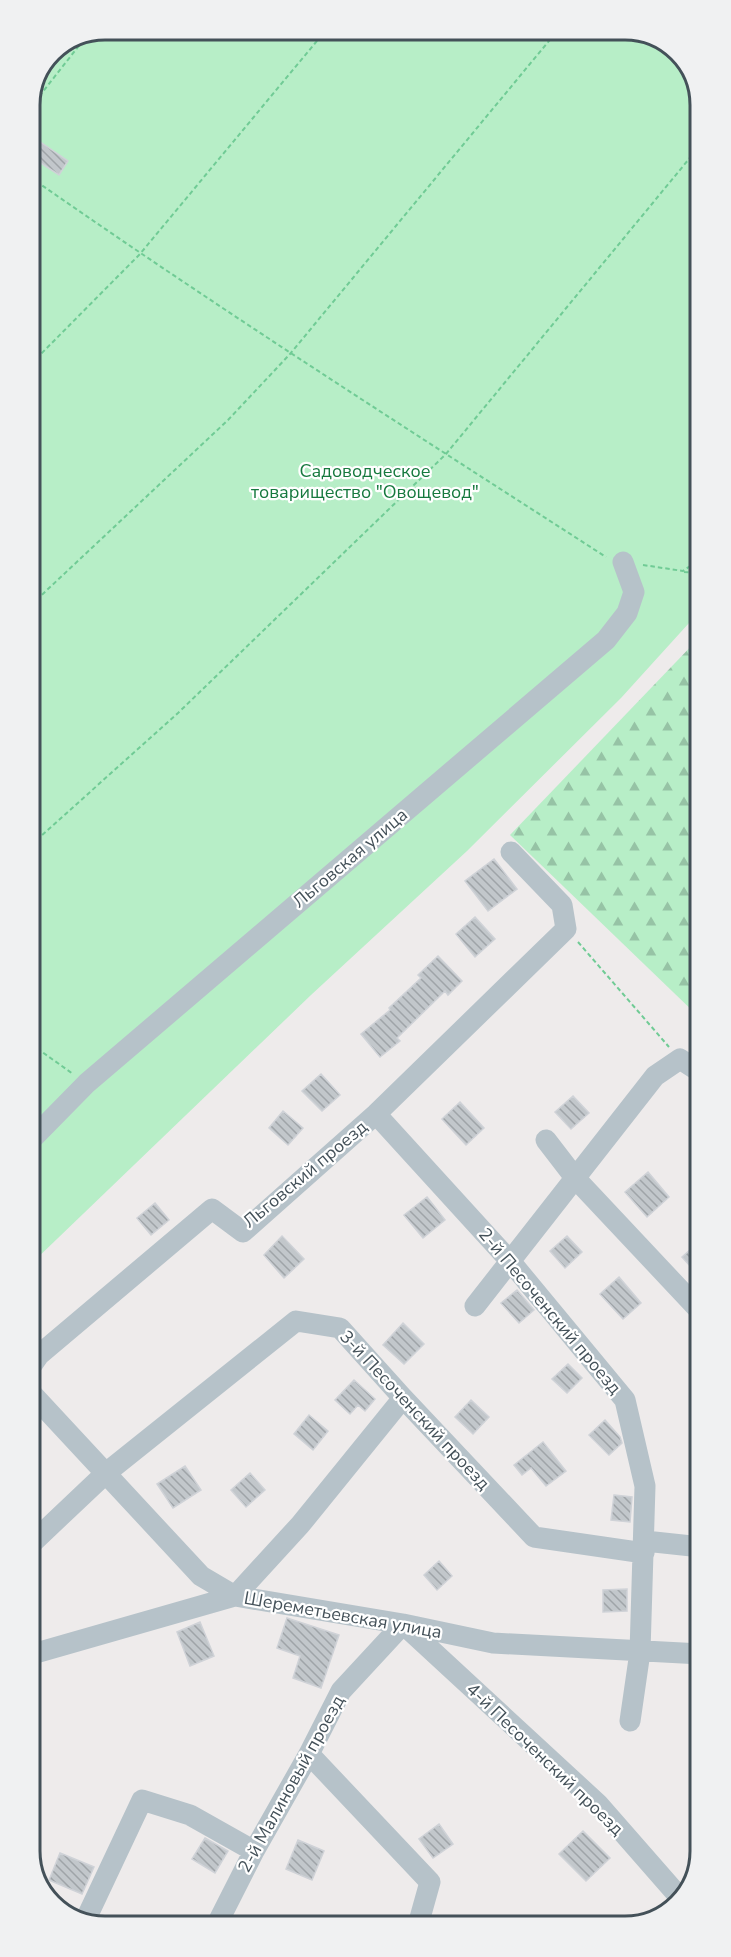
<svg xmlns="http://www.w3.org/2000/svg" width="731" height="1957" font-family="'Nunito Sans',sans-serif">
  <defs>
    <pattern id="forest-firs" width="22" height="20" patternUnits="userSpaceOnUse" patternTransform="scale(1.5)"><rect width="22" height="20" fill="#b7eec7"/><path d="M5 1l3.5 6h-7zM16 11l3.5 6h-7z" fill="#96c3a5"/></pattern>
    <pattern id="building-back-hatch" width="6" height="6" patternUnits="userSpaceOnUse" patternTransform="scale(1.5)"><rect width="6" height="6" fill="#c2c7cb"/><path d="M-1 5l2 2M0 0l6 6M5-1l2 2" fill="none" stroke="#9fa4a8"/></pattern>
  </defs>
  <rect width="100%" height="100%" fill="#eeebeb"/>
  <!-- forest -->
  <path fill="url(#forest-firs)" d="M699,638L700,1018L510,835Z"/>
  <!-- garden -->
  <path fill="#b7eec7" d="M106,30H631L675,49L698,86L699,612L621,698L467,851L311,995L32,1263L30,101L52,52Z"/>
  <!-- building -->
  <path fill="url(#building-back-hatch)" stroke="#cfd2d7" stroke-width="1.5" d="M36,139L68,161L59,175L30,156V147Z
    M494,859L517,889L488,911L465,881Z
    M475,917L495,939L475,957L456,934Z
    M438,956L462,981L448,995L445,991L397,1038L400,1041L380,1057L361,1034L390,1010L389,1008L421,978L418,975Z
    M321,1074L340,1095L322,1111L302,1091Z
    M573,1096L589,1113L571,1129L555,1112Z
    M460,1102L484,1128L466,1145L442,1119Z
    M283,1111L303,1128L288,1145L269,1128Z
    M648,1172L669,1197L647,1217L625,1192Z
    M427,1197L445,1220L423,1238L404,1215Z
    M155,1203L169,1220L151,1235L137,1218Z
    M282,1236L304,1259L284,1278L264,1255Z
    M567,1236L582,1252L565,1268L550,1251Z
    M700,1241V1277L682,1257Z
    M619,1277L641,1303L623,1319L600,1294Z
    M517,1290L534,1310L519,1323L501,1303Z
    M403,1323L424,1344L404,1364L383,1345Z
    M568,1364L582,1378L567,1393L552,1379Z
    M354,1380L375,1399L365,1411L358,1405L350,1414L335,1400Z
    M471,1400L489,1417L473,1434L455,1417Z
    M309,1415L328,1431L313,1450L294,1434Z
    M605,1420L620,1437L622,1443L609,1455L589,1435Z
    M543,1442L566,1471L546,1486L531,1468L522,1475L514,1465Z
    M185,1466L201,1490L173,1508L157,1484Z
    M250,1473L265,1490L246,1507L231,1490Z
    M614,1495L632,1497L630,1522L611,1520Z
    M439,1561L452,1576L437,1590L424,1575Z
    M627,1589V1611L603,1612V1590Z
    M287,1618L339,1635L321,1688L293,1678L300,1656L277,1648Z
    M200,1622L214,1656L190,1666L177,1632Z
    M439,1824L453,1844L433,1858L419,1839Z
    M583,1831L610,1858L586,1881L559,1854Z
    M205,1838L228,1851L215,1873L192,1859Z
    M298,1840L324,1851L312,1880L286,1869Z
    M60,1853L94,1867L82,1894L49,1880Z"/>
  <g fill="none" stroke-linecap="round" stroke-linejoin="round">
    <!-- path -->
    <path stroke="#70cb95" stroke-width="2" stroke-dasharray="4.5 3" stroke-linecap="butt" d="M30,108L85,38
      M30,177C219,309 412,432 606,557
      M31,364L140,254L326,30
      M643,565L683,571L699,560
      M684,572L699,573
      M31,605L228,420L290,354L558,30
      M31,845L178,713L446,454L698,148
      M578,942L669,1047
      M31,1044L73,1074"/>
    <!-- minor -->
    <path stroke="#b6c2c9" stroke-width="21" d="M376,1114L510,1261L625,1400L645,1486L640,1652L630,1721
      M32,1139L87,1083L606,640L627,613L634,592L623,562
      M546,1140L576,1179L700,1311
      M475,1306L655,1076L680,1059L700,1072
      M32,1365L39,1355L212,1209L243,1232L376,1114L566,929L562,905L511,852
      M32,1394L201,1576L235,1596L403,1624L493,1643L701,1654
      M645,1541L701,1547
      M32,1543L106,1473L296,1321L340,1328L403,1398L534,1537L644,1553
      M235,1596L300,1525L403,1398
      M403,1624L598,1804L682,1900
      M36,1653L235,1596
      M309,1754L430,1882L418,1925
      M85,1921L142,1800L190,1815L254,1851
      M216,1926L254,1851L309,1754L341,1691L403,1624"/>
  </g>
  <g text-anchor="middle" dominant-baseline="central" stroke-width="4.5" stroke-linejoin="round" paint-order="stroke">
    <!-- park labels -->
    <g font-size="18" fill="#16793e" stroke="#fff">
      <text x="365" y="471">Садоводческое<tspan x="365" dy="21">товарищество "Овощевод"</tspan></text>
    </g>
    <!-- street labels -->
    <g font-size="18" fill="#445159" stroke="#fff">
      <text transform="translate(350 858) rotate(-40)">Льговская улица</text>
      <text transform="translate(305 1174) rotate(-40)">Льговский проезд</text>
      <text transform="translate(550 1311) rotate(50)">2-й Песоченский проезд</text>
      <text transform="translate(415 1410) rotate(47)">3-й Песоченский проезд</text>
      <text transform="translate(343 1615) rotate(10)">Шереметьевская улица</text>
      <text transform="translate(545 1759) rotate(44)">4-й Песоченский проезд</text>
      <text transform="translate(291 1784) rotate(-61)">2-й Малиновый проезд</text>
    </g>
  </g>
  <!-- crop -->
  <path d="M0 0H731V1957H0ZM105 40H625A65 65 0 0 1 690 105V1851A65 65 0 0 1 625 1916H105A65 65 0 0 1 40 1851V105A65 65 0 0 1 105 40Z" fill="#f0f1f2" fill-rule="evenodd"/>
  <path fill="none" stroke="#445159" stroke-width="3" d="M105 40H625A65 65 0 0 1 690 105V1851A65 65 0 0 1 625 1916H105A65 65 0 0 1 40 1851V105A65 65 0 0 1 105 40Z"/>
</svg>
